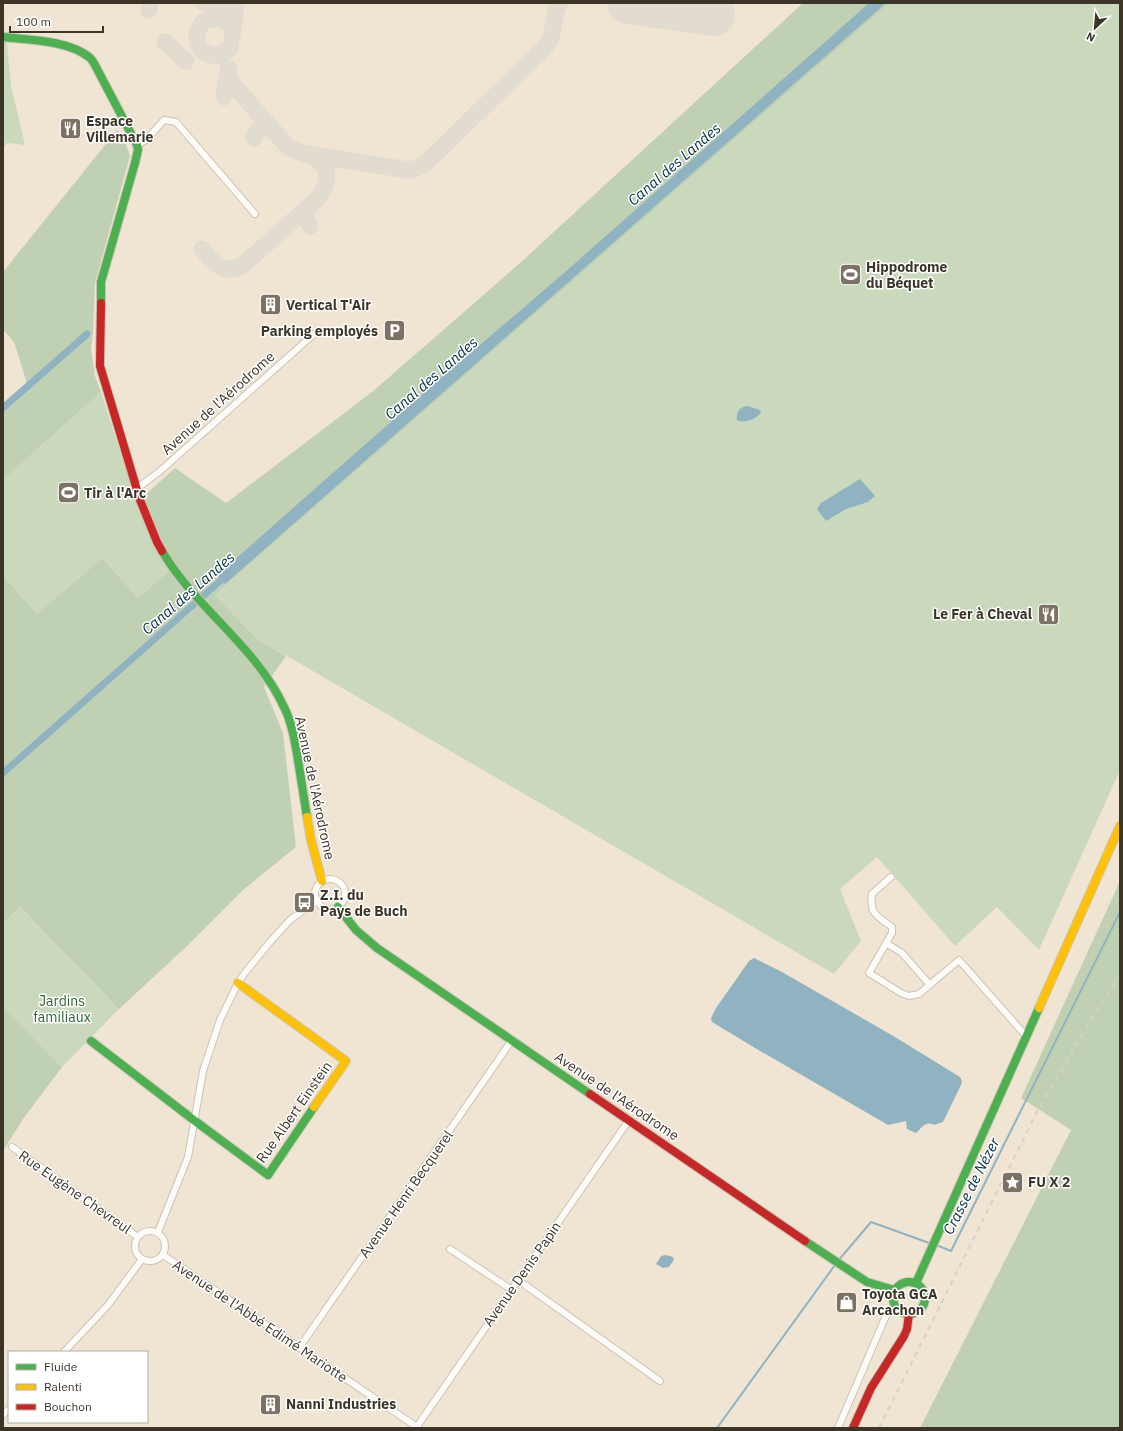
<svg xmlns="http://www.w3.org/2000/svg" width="1123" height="1431" font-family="'IBM Plex Sans',sans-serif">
  <rect width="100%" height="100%" fill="#f0e5d3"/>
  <!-- green -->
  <path fill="#cad9bc" d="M890,3H1120V770L1039,950L997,907L955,946L877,857L840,889L861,941L834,974L256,638L215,595Z
    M3,37L7,43L11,86L25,145L7,143L3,149Z
    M101,392L138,507L170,570L138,598L102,558L37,614L3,576V480Z
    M20,907L119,1009L62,1067L3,1007V924Z"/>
  <!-- forest -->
  <path fill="#c0d1b3" d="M803,3H890L215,595L256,638L286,656L264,687L283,733L296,847L243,890L186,947L119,1009L20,907L3,924V576L37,614L102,558L138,598L170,570L153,543L138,507L145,495L175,468L226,503L372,392L520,263Z
    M117,130L124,139L130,156L95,283L93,333L91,348L95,376L101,392L3,480V413L29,390L14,342L3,330V272Z
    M1120,881V1428H920L1071,1130L1021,1098Z
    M3,1007L62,1067L23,1119L3,1151Z"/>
  <!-- water -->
  <path fill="#90b3c2" d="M869,3H886L225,584L217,575L426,391L564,273Z
    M747,406L760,410L761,412C757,419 744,424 737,420C736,413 739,407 747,406Z
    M860,479L875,496L868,502L846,509L826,521L817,509L821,503Z
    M754,958L782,972L895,1037L960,1077L962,1081L961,1085L943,1122L934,1125C925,1120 922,1128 916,1133L907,1129L906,1121L888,1125L755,1048L712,1022L711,1018L716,1008L749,961Z
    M666,1255L673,1257L674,1260L669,1267L663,1268L656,1264L661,1256Z"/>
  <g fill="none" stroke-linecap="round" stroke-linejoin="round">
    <!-- stream -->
    <path stroke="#90b3c2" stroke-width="2" d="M936,1245L951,1251L1120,912
      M838,1261L871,1222L932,1244
      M717,1428L835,1265"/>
    <!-- canal -->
    <path stroke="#90b3c2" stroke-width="7" d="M3,408L87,334
      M3,773L228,574"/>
    <!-- taxiway -->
    <path stroke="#e2dbcf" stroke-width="17" d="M204,3C219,5 231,4 234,21
      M149,10L150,3
      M232,36L236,3
      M165,42L186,61
      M231,47C227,50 223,54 218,55C192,59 189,18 215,19C223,19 228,22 233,28
      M224,97L228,70
      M254,138L256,132L262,127L269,128L273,131
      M308,154L408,170L414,169L425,164L545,47L551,38L557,8L560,3
      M309,207C305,215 305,218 310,226
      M202,249C214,262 223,276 243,265L316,200C329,185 334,166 311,156C303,152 295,152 288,147L235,87L230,79L228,68"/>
    <!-- runway -->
    <path stroke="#e2dbcf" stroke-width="42" d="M628,3L714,15"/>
    <defs>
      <path id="street" d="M137,145L146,140L164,120L176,122L255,214
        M136,489L159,472L314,334
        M891,877L872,894C869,915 878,916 892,927V933L869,973L901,993L909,996L919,994L959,960L1026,1036
        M315 894a15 15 0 1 1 30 0a15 15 0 1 1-30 0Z
        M886,943L902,953L930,985
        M12,1147L138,1237
        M135 1246a15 15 0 1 1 30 0a15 15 0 1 1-30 0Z
        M158,1232L188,1157L203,1071L220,1020L238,983L244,974L269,943L290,920L316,901
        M450,1249L512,1290
        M163,1255L417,1427
        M518,1280L660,1381
        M299,1348L512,1040
        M64,1352L108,1305L142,1259
        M3,1415L9,1409
        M416,1428L629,1120
        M838,1428L885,1318L894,1304"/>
      <path id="fast" d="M3,37C29,40 67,40 89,57C92,59 94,63 96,67L137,145L138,150L135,163L101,282V303
        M162,551C196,609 256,646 284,707C292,723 295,742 298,760C301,779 304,798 307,817
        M338,907L356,930L377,948L590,1094
        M91,1041L195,1121L268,1175L314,1107
        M805,1241L867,1282L894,1290
        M893 1298a16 16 0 1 1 32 0a16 16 0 1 1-32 0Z
        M916,1283L1039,1008"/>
      <path id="slow" d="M307,817L311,840L322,881
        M238,983L346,1061L314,1107
        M1039,1008L1120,826"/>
      <path id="jam" d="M101,303L100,366L140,500L157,542L162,551
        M590,1094L805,1241
        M853,1428L871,1388L904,1336L907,1329L909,1314"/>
    </defs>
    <!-- street casing -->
    <use href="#street" stroke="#ccc3b5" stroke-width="8"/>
    <!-- fast casing -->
    <use href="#fast" stroke="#ccc3b5" stroke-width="10"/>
    <!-- slow casing -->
    <use href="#slow" stroke="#ccc3b5" stroke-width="10"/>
    <!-- jam casing -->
    <use href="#jam" stroke="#ccc3b5" stroke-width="10"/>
    <!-- street -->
    <use href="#street" stroke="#fdfbf8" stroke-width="6"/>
    <!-- fast -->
    <use href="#fast" stroke="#4caf50" stroke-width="8"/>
    <!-- slow -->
    <use href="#slow" stroke="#ffc107" stroke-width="8"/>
    <!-- jam -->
    <use href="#jam" stroke="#c62828" stroke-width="8"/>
    <!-- rail -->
    <path stroke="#d4d1cb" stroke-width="2" stroke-dasharray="5 5" stroke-linecap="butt" d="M879,1428L1038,1110L1089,1023L1120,975"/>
  </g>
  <!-- icons -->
  <defs>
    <symbol id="restaurant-square" viewBox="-11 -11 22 22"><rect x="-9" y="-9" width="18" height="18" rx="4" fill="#7b7263" stroke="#fff"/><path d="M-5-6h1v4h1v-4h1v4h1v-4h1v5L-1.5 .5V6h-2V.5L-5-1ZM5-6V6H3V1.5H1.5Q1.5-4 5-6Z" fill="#fff"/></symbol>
    <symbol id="stadium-square" viewBox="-11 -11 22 22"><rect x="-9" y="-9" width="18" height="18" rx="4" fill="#7b7263" stroke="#fff"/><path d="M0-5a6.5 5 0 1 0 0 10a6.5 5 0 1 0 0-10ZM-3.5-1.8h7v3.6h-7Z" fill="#fff"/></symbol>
    <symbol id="building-square" viewBox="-11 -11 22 22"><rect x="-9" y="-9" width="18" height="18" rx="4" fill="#7b7263" stroke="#fff"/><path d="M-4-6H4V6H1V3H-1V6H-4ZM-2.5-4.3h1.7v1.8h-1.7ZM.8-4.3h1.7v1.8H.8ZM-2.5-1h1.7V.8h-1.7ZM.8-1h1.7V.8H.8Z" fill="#fff"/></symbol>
    <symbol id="parking-square" viewBox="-11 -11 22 22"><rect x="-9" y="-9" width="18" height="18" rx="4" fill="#7b7263" stroke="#fff"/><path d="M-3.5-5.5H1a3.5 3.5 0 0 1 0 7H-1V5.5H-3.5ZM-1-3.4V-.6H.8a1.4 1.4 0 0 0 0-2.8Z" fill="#fff"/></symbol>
    <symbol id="bus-square" viewBox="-11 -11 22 22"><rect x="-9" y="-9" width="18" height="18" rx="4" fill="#7b7263" stroke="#fff"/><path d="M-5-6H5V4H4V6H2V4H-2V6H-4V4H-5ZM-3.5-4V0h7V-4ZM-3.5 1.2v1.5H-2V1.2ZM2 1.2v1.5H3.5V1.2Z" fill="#fff"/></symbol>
    <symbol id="sight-square" viewBox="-11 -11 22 22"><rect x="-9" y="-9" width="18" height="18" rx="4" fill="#7b7263" stroke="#fff"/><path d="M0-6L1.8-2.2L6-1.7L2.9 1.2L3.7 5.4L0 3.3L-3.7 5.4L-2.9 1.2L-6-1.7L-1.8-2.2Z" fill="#fff"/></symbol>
    <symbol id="shop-square" viewBox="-11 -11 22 22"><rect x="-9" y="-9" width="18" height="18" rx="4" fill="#7b7263" stroke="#fff"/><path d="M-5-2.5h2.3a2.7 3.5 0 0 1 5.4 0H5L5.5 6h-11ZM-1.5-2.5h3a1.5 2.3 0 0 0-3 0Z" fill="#fff"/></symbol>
  </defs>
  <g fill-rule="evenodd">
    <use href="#restaurant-square" x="58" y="116" width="25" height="25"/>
    <use href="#stadium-square" x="838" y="262" width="25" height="25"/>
    <use href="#building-square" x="258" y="292" width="25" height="25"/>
    <use href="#parking-square" x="382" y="318" width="25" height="25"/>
    <use href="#stadium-square" x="56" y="480" width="25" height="25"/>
    <use href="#restaurant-square" x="1036" y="602" width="25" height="25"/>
    <use href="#bus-square" x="292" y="890" width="25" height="25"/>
    <use href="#sight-square" x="1000" y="1170" width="25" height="25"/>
    <use href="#shop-square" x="834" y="1290" width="25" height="25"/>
    <use href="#building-square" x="258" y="1392" width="25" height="25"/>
  </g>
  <g text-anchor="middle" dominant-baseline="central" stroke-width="3" stroke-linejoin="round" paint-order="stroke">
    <!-- poi labels -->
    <g font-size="14" font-weight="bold" fill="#3c3427" stroke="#fff" text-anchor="start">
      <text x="86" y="121">Espace<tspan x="86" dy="16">Villemarie</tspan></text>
      <text x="866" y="267">Hippodrome<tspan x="866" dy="16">du Béquet</tspan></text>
      <text x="286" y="305">Vertical T'Air</text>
      <text x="378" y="331" text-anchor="end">Parking employés</text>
      <text x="84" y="493">Tir à l'Arc</text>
      <text x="1032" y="614" text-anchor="end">Le Fer à Cheval</text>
      <text x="320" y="895">Z.I. du<tspan x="320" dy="16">Pays de Buch</tspan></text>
      <text x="1028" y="1182">FU X 2</text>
      <text x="862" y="1294">Toyota GCA<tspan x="862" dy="16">Arcachon</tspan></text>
      <text x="286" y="1404">Nanni Industries</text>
    </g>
    <!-- street labels -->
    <g font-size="14" fill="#3c3427" stroke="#fff">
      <text transform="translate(218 403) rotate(-42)">Avenue de l'Aérodrome</text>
      <text transform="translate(315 788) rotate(78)">Avenue de l'Aérodrome</text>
      <text transform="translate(617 1096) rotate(34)">Avenue de l'Aérodrome</text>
      <text transform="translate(294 1112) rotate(-55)">Rue Albert Einstein</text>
      <text transform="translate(75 1192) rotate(35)">Rue Eugène Chevreul</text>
      <text transform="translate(406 1194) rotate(-55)">Avenue Henri Becquerel</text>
      <text transform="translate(522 1274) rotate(-55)">Avenue Denis Papin</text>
      <text transform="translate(260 1321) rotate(34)">Avenue de l'Abbé Edimé Mariotte</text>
    </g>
    <!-- park labels -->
    <g font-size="14" fill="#2d642f" stroke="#fff">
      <text x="62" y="1001">Jardins<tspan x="62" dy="16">familiaux</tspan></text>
    </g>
    <!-- water labels -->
    <g font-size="15" font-style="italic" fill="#003044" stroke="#fff">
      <text transform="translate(674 164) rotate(-41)">Canal des Landes</text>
      <text transform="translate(431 378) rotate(-41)">Canal des Landes</text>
      <text transform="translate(188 593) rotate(-41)">Canal des Landes</text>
      <text transform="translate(971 1186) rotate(-63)">Crasse de Nézer</text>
    </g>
  </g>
  <!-- border -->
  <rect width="1123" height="1431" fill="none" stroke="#3c3427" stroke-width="8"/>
  <!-- legend -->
  <rect x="8" y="1351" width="140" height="72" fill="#ffffff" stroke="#b1aea9"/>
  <rect x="16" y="1364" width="20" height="6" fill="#4caf50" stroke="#b1aea9"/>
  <text x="44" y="1371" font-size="12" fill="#3c3427">Fluide</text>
  <rect x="16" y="1384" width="20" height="6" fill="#ffc107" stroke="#b1aea9"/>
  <text x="44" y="1391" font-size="12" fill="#3c3427">Ralenti</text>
  <rect x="16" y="1404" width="20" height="6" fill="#c62828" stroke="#b1aea9"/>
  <text x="44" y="1411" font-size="12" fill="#3c3427">Bouchon</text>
  <!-- north arrow -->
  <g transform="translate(1095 28) rotate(206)" stroke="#ffffff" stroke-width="3" paint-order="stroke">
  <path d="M0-3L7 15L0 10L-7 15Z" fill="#3c3427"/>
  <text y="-6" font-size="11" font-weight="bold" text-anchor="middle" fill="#3c3427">N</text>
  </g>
  <!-- scale -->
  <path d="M10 26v6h93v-6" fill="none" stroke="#3c3427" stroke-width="2"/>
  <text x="16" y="26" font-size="12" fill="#3c3427" stroke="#ffffff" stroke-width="3" paint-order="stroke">100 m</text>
</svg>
